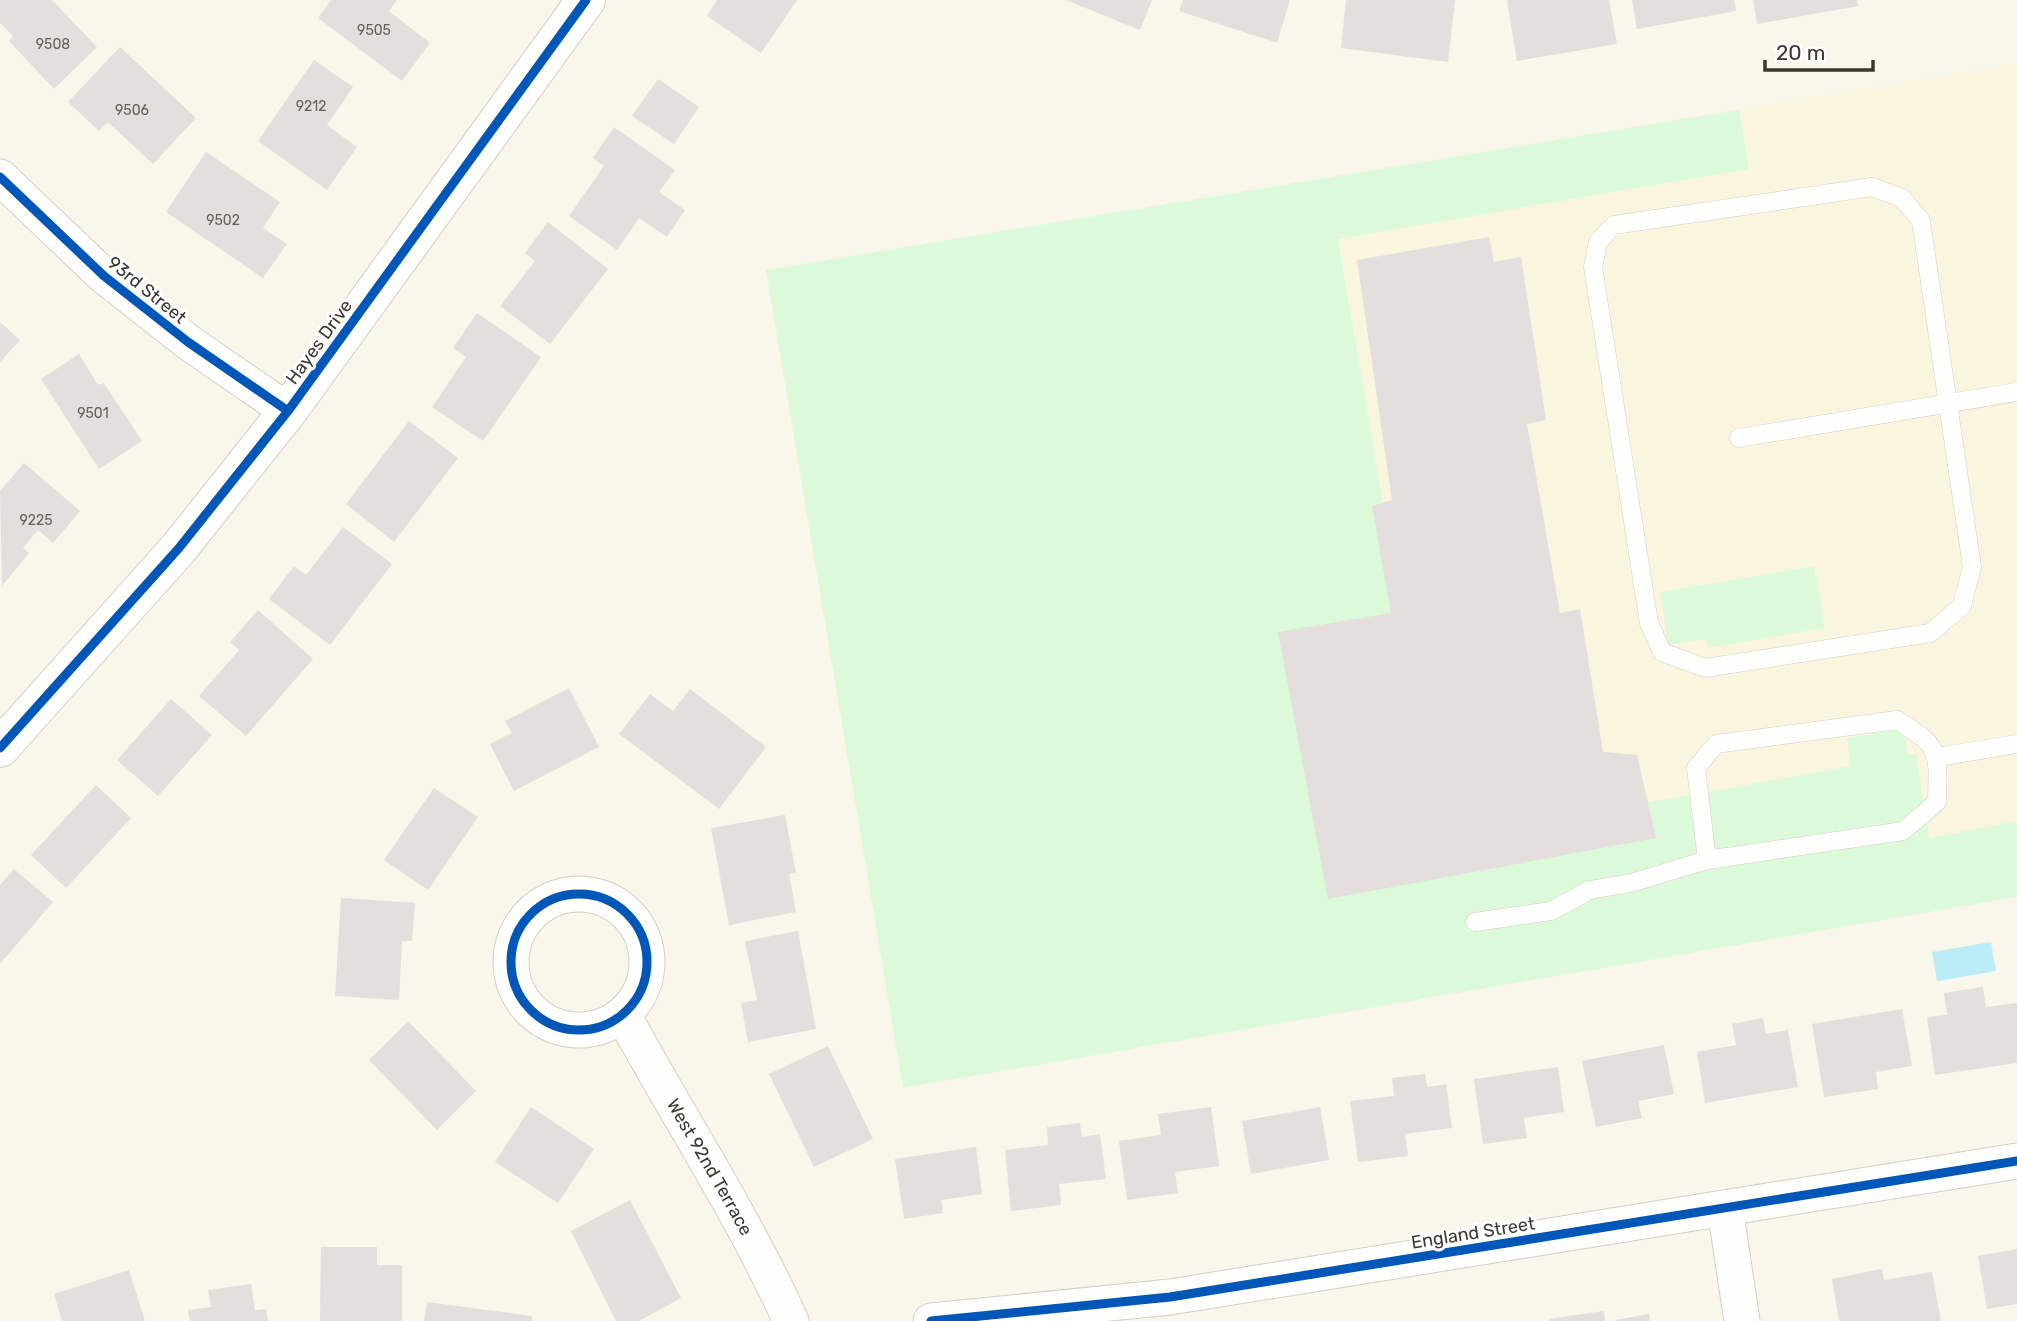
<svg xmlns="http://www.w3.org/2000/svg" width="2017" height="1321" font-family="Rubik,sans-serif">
  <rect width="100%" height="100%" fill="#f9f6ec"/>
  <!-- built -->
  <path fill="#faf5df" d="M2017,63V897L903,1088L766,270Z"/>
  <!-- green -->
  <path fill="#dcfad9" d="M1739,110L1749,169L1338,239L1439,835L1669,799L1850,766L1847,738L1903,729L1908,755L1916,754L1929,838L2017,821V897L903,1088L766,270Z
    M1814,566L1825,628L1708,648L1706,639L1668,645L1660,592Z"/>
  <!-- water -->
  <path fill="#bbedf6" d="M1991,942L1996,971L1937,981L1932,952Z"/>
  <!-- building -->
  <path fill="#e4dedd" d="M0,0H52L97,47L54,89L9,41L13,36L0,23Z
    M331,0H397L389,11L430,43L402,81L318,18Z
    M717,0H797L761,53L707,16Z
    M1066,0H1152L1140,30Z
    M1183,0H1290L1277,43L1179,11Z
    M1346,0H1455L1448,62L1341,48Z
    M1507,0H1609L1617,44L1517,61Z
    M1632,0H1734L1736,11L1637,29Z
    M1753,0H1857L1859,6L1757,24Z
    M120,47L196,118L153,164L108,122L99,131L68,102Z
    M314,60L353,87L327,125L357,147L327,190L258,141Z
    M658,79L699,107L674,144L632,116Z
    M614,127L675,170L659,192L685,210L667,237L639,218L617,250L569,216L604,166L593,158Z
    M206,152L280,202L263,228L287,244L263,278L166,212Z
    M548,222L608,269L550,344L500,306L535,261L525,253Z
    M1489,237L1494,262L1521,257L1546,420L1527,424L1560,613L1580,609L1603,752L1637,755L1656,838L1328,899L1278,632L1391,613L1372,506L1392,500L1357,260Z
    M477,313L541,357L483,441L432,407L466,357L453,348Z
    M0,322L20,340L0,362Z
    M79,354L98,385L104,383L142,441L99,469L41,379Z
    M409,421L458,458L394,542L346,504Z
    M24,463L80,511L53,543L38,530L23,548L29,553L2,586L0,491Z
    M343,527L392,564L330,645L269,599L294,566L306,575Z
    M258,610L313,659L246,736L199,696L239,650L230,642Z
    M569,688L599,747L514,791L490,744L512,733L505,721Z
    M690,689L766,747L719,809L619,734L650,694L673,711Z
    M171,699L212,735L158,796L117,760Z
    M96,785L131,818L66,888L31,855Z
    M434,788L478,817L428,890L384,860Z
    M785,815L796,873L789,874L796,912L729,925L711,828Z
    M14,869L53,902L0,964V885Z
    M341,898L415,903L412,941H402L399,1000L335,996Z
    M798,931L816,1029L748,1042L741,1003L757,1000L745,941Z
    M1983,987L1986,1007L2017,1003V1063L1935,1075L1927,1017L1947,1015L1944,993Z
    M1902,1009L1912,1066L1876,1072L1878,1089L1824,1097L1812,1024Z
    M1763,1018L1766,1034L1788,1030L1798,1087L1705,1103L1697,1052L1736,1045L1732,1024Z
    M408,1021L476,1091L437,1130L369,1060Z
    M1664,1045L1674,1094L1638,1101L1642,1118L1596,1127L1582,1061Z
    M828,1046L873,1139L814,1167L769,1074Z
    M1558,1067L1564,1112L1524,1118L1527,1138L1483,1144L1474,1079Z
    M1425,1074L1427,1087L1446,1084L1452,1128L1405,1134L1408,1156L1358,1162L1350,1101L1394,1096L1392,1078Z
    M531,1107L594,1149L558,1203L495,1162Z
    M1211,1107L1219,1166L1175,1172L1178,1193L1127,1200L1119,1141L1161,1135L1158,1114Z
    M1320,1107L1329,1160L1251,1174L1242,1121Z
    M1080,1123L1082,1137L1100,1134L1106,1179L1059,1184L1061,1205L1011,1211L1005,1150L1048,1145L1047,1127Z
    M976,1147L982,1194L941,1200L943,1213L904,1219L895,1159Z
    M630,1200L681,1298L639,1321H616L571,1231Z
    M321,1247H377V1265H402V1321H320Z
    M2017,1249V1304L1987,1309L1978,1256Z
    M1882,1269L1884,1280L1932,1272L1941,1321H1839L1832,1279Z
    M129,1270L145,1321H62L54,1294Z
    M251,1284L255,1310L266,1309L268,1321H190L188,1310L211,1307L208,1290Z
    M427,1302L532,1316V1321H424Z
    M1604,1311L1605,1321H1549V1319Z
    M1649,1314L1650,1321H1615V1320Z"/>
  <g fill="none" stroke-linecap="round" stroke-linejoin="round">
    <defs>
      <path id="lane" d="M1872,187L1902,198L1921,221L1972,567L1962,606L1930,633L1705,668L1662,652L1649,623L1593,267L1598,242L1614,225Z
        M1739,438L2017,392
        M1897,720C1942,748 1938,751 1937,802L1903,831L1707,860L1696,768L1716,744Z
        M1938,757L2017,744
        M1475,922L1551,911L1590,890L1631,883L1707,860"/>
      <g id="street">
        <path d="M0,177L104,276L188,342L288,411"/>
        <circle cx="579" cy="962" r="68"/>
        <path id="s1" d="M623,1015C679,1118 743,1215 791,1321"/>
        <path d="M1725,1208L1742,1321"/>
        <path d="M931,1321L1170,1297L2017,1161"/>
      </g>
      <path id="secondary" d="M0,748L179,548L288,411L586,0"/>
    </defs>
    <!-- lane casing -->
    <use href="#lane" stroke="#d1cfc7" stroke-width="19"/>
    <!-- street casing -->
    <use href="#street" stroke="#d1cfc7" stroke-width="37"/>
    <!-- secondary casing -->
    <use href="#secondary" stroke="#d1cfc7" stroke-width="40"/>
    <!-- lane -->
    <use href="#lane" stroke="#fefefc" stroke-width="18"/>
    <!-- street -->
    <use href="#street" stroke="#fefefc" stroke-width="35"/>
    <!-- secondary -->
    <use href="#secondary" stroke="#fefefc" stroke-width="38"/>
    <defs>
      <path id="cycleway" d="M0,177L104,276L188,342L288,411
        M0,748L179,548L288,411L586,0
        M511 962a68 68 0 1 1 136 0a68 68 0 1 1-136 0Z
        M931,1321L1170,1297L2017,1161"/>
    </defs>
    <!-- cycleway casing -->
    <use href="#cycleway" stroke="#fff" stroke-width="13"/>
    <!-- cycleway -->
    <use href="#cycleway" stroke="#0057b8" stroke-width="9"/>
  </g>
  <g text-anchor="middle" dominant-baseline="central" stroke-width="6" stroke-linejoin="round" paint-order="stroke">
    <!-- number labels -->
    <g font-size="14" fill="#65625a">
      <text x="374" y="30">9505</text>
      <text x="53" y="44">9508</text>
      <text x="311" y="106">9212</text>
      <text x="132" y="110">9506</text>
      <text x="223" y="220">9502</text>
      <text x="93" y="413">9501</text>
      <text x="36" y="520">9225</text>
    </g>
    <!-- street labels -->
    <g font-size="18" fill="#3b392f" stroke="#fff">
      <text transform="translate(147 290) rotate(39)">93rd Street</text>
      <text transform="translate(319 342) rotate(-54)">Hayes Drive</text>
      <text stroke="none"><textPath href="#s1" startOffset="175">West 92nd Terrace</textPath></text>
      <text transform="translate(1473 1233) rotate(-9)">England Street</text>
    </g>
  </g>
  <!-- scale -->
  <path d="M1765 60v10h108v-10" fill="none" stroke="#3b392f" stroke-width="3.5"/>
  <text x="1776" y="60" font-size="21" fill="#3b392f" stroke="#ffffff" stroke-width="5" paint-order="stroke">20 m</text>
</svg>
